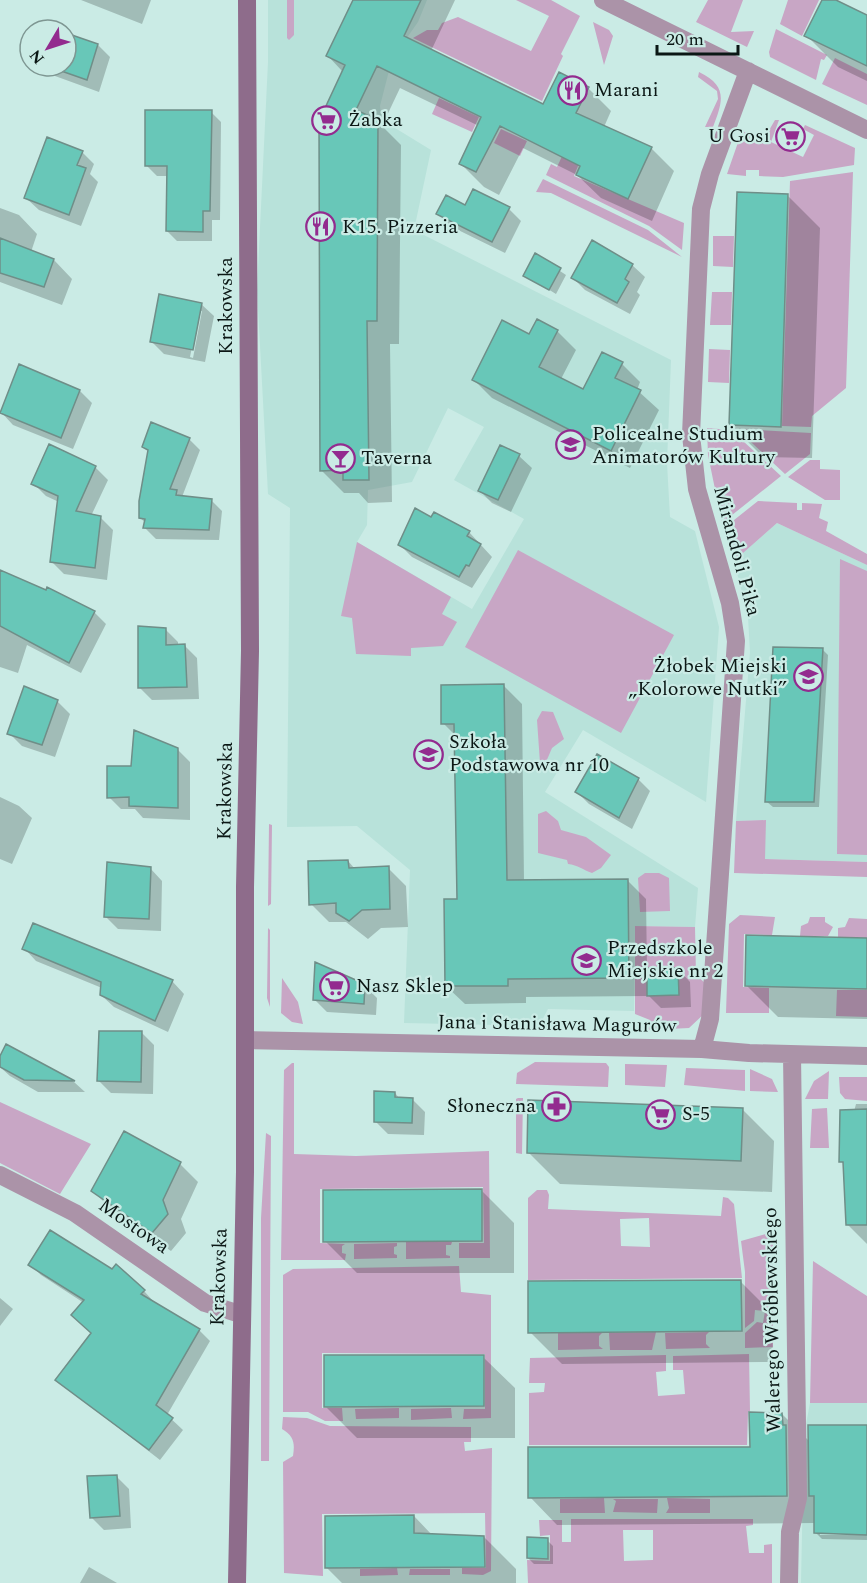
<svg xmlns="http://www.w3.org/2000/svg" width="867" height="1583" font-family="Spectral,serif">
  <rect width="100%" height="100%" fill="#caebe5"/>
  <!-- built -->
  <path fill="#b8e2da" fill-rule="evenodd" d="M268,0H427L418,22L392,59L380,106L382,120L431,150L414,230L671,360L667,463L670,517L695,531L719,627L706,802L583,730L545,792L698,888L695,927L635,926L634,1011L548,1009L539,1026L404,1023L410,870L357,826L287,827L290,508L268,494L257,290L268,62ZM448,408L484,427L454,480L524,519L472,609L357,542L367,525L368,490L412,482Z
    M777,523L867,565V862L765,859V820L736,821L750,652L748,617L734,561Z
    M810,1403H867V1583H801L804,1435Z"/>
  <!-- green -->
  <path fill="#c8a6c5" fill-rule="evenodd" d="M287,0H294V35L289,40L287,38Z
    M516,0H551L580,16L561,54L563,56L542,101L413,38L427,30H438L442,23L458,17L531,51L549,16Z
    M708,0H743L731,32L754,31L747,47L696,22Z
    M788,0H819L802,36L780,24Z
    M593,22L609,30L613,36L604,65Z
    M776,29L827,55L824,60L821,59L816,80L770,57L769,52Z
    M835,58L867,74V105L822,84Z
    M699,72C728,86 723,101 713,127H705L718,99L717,91L698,77Z
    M439,98L479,117L472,132L432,114Z
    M775,120H779L771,142L803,157L814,135L803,129L805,125L855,148L854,165L783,177L759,176V170H746V176L727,174L742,131L764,139Z
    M578,122L586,146L574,176L684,223L682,250L649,226L546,175L551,164L557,167Z
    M501,129L527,141L520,156L494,143Z
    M853,172L846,388L812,416L811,427L782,426L790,181Z
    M543,179L648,230L682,257L551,193L536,192Z
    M713,236H734L733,267L713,266Z
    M712,292H732L731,325H710Z
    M709,349L730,350L729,383L708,382Z
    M707,428L731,430L781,476L722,523L708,455Z
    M737,429L811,433L810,454L785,474Z
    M810,460H820V469L840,470V500H825L788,477Z
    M758,501L797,503V510H802V503L822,504L819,518L828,522L826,531L867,554V565L777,523L734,561L724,528Z
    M357,542L451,597L442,614L457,622L443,646L411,648V656L356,654L352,618L341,616Z
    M518,550L674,635L621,733L465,647Z
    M840,559L867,571V855L837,854Z
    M542,711L553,712L564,739L552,748L546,762L540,763L537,720Z
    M546,811L558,821L561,830L586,837L611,855L601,868L592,873C583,870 578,865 568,864L567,860L538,853V814Z
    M766,820L765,859L867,862V877L734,873L736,821Z
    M269,824L272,825L271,904L268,906Z
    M645,873H659L669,878L670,911L640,912L638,878Z
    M740,915L775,917L772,935L744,934L743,987L769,988V1013H726L729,924Z
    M810,917H825V922L833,927L828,936H800L801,926L808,923Z
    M849,918L867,919V938L838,937V928L845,927Z
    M635,926L695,927L696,975L705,983V1013L689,1028L648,1030L650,1020L635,1014Z
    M268,928L270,930V1007L267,998Z
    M282,978L298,1002L303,1024L292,1022L281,1013Z
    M837,990H867V1017L836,1016Z
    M535,1062L606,1063L609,1067L608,1087L516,1084L517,1073Z
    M292,1063H294V1154L356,1156L489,1151L490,1258H459V1243H484L483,1187L320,1189V1243L345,1244L342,1246V1253L346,1254L345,1260H281L284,1070Z
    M625,1064L667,1065L665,1087L625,1085Z
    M686,1068L745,1070V1091L684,1085Z
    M750,1069L772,1079L778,1092L750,1091Z
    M829,1071L828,1099H805L814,1081Z
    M839,1077H867V1101L845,1099L840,1093Z
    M518,1098H523L522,1154L516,1153V1099Z
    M0,1102L91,1144L60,1194L0,1163Z
    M827,1108L829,1148H810L812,1109Z
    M266,1133L271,1136L269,1461H261V1218Z
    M537,1190H547L549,1195L548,1209L721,1216L723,1197L728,1198L734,1204L742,1278L528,1280V1198ZM620,1219L649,1218L650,1247L621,1246Z
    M766,1234L773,1236V1347L745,1348V1333L757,1322L763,1323L765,1311L755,1310L754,1321L745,1328V1272L741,1241Z
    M406,1242H452L451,1245H446V1255L450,1256V1258L406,1259Z
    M397,1243V1246L394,1247V1254L397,1255V1258L354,1259V1244Z
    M813,1261L867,1296V1403H810Z
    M459,1266L461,1292L491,1295V1418L463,1419L464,1409H485V1354L322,1353V1408H342L343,1421H325L308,1412H283V1275L293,1269Z
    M656,1332L652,1350H610L609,1333Z
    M709,1332L706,1335V1344L710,1348L666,1349L665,1333Z
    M558,1333H602L599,1336V1346L603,1349L558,1350Z
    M749,1354L750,1411L748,1412L747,1445H529V1393L544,1392L545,1383H529L530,1358L666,1355V1371L656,1372L658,1396L685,1394L683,1370H673V1356Z
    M399,1408V1418L356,1419L355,1409Z
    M451,1408L452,1418L411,1420V1409Z
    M283,1417L307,1418L330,1426L471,1427V1442H464L465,1451L492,1448L491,1571L483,1575L462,1574V1568H486L485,1513L322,1514L323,1576L284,1573L283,1462L293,1456C295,1443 294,1436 282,1429Z
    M604,1498L605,1513H560V1499Z
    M667,1498L710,1499V1513H666L669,1508Z
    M613,1499H658L657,1513L613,1512L616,1501Z
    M571,1519H753V1525L746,1526L749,1553H764V1545L772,1544V1583H528L527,1560L550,1561V1535L540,1536L539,1520H562V1542H571ZM623,1530H653V1560L624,1561Z
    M397,1568L398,1575L360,1576V1569Z
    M410,1569H450V1575H409Z"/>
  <!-- shadow -->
  <path fill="#0003" fill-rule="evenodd" d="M81,0H151L142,24Z
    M355,0H455L431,51L544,106L588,88L611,111L604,127L651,148L674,171L652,221L601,198L577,175L523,148L499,195L484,187L461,164L479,126L400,88L382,126L401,145L399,344H390L392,502L368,503L359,493H344L321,470L343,72L328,56Z
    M823,0H833L867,17V81L838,67L806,35Z
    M66,34L98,45L110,57L99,92L55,76L45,66H66Z
    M211,112L221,122L220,220H212V241H177L167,231L168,176H157L147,166Z
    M82,152L94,164L90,174L98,182L81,226L39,210L26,198Z
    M788,196L820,228L812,458L763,457L731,425Z
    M466,207L509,209L521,221L505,253L450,226L438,213Z
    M0,208L19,215L37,234L31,252L54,260L72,279L62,305L0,282Z
    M536,255L566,275L556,294L525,275Z
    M632,265L645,277L637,292L640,295L630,314L585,290L573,278Z
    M201,304L214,316L205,362L164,354L152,342ZM199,311H202L193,358L190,357Z
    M557,331L576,350L561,379L584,391L622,364L640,382L637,390L659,410L630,468L492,398L474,380L530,336Z
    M80,391L92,403L73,449L13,425L1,412Z
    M189,439L200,450L182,497L211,500L222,511L219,540L156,539L145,528L146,523L140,518L149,452L143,447Z
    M519,456L532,468L511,512L492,503L480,491Z
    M95,467L108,480L91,516L100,517L113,530L107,580L64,574L51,561L59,502L46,496L33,483Z
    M431,519L469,532L492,557L472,588L412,557L400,545Z
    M0,571L94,612L106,624L81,673L27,645L18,673L0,667Z
    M165,629L178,642V646L184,645L197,658L199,699L152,700L139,687Z
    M822,649L828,655L819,807H773L767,802Z
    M504,686L522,704L524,881L627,880L646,899L647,970L678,969L690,982L691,1007L661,1008L647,994V996L526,997V1003L465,1004L446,986L458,900L456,736L443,723Z
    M57,701L70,714L55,757L22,746L9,733Z
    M177,749L190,762V820L143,818L135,809H121L109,797L133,768Z
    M638,779L650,791L632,829L589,804L577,792Z
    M0,797L19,806L32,818L12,864L0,859Z
    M348,861L355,869L388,868L406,886L408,927L381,928L368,939L346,922H329L311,904Z
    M150,868L162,881L161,931L118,929L105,916Z
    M867,940V1019L778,1017L746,985Z
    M24,948L172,981L184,994L168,1032L114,1007L101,995L102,988L36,961Z
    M364,985L377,998L376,1015L327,1012L314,999Z
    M141,1032L154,1045L153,1094L111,1093L98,1080Z
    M7,1046L74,1082L85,1092H38L10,1076L0,1067V1059Z
    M395,1093L400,1099H412L425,1112L424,1135L388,1134L375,1121Z
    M856,1104H867V1244L847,1224L845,1165L841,1161Z
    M742,1109L774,1141L772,1192L560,1184L528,1152Z
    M180,1164L198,1182L181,1219L186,1233L171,1251L112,1210L93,1191Z
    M482,1191L514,1223V1273H357L325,1241Z
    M30,1264L144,1291L154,1302L199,1330L210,1341L167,1415L183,1430L160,1460L57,1380L92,1333L84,1303L41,1275Z
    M740,1281L772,1313L773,1362L562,1364L530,1332Z
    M0,1298L13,1309L0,1326Z
    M483,1357L515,1388V1438H357L325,1406Z
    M782,1414L810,1442L867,1426V1532H820V1535H867V1540L822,1539L815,1532V1523L557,1525L530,1497L751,1448Z
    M116,1476L129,1489L131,1528L104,1530L92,1518Z
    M414,1516L432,1535L484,1537L516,1569V1583H342L327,1568Z
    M547,1540L553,1546V1564H534L528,1558Z
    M89,1567L117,1583H80Z"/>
  <!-- building -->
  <path fill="#68c7b8" stroke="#6f8e88" stroke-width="1.5" d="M353,0H421L404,36L543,104L559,72L589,87L576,113L652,147L628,199L576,175L580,166L500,126L476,172L459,164L481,117L377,66L356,110L378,120L377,321H367L369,480H343V470L320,471L319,121L345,65L326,56Z
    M822,0H836L867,15V66L804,36Z
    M66,33L98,44L87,80L47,66H66Z
    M145,110H212L210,211H203V232L166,231L167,166H145Z
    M47,137L83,151L77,165L86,168L69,215L24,198Z
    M473,189L510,207L492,242L436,214L446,195L465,205Z
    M737,192L788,194L781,427L729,425Z
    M0,238L54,259L44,287L0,273Z
    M592,240L633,264L625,279L629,282L617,303L571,278Z
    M535,253L561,268L549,290L523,276Z
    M159,294L202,303L193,350L150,342Z
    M537,319L558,330L539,367L583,389L602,352L623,362L615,378L641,390L611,451L472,380L502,320L529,334Z
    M19,364L80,390L61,438L0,413Z
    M151,422L190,438L170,489L177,490L176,495L212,499L209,530L143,528L145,519L139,518V501L148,450L142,447Z
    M49,444L96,466L76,511L101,516L95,568L50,562L58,496L31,484Z
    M500,445L520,454L498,500L478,491Z
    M415,508L431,517L434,512L470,531L467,536L481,544L469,566L466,565L459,577L398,545Z
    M0,570L46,590L47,587L95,611L69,663L0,626Z
    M138,626L166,628V645L185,644L187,687L138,688Z
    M773,647L823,648L814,802H765Z
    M504,684L507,880L628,879L629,978L508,979V986H445L444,899H457L454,724H441V685Z
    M24,686L58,700L42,745L7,734Z
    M134,730L178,748V808L129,806V797L107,798V766H131Z
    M597,754L639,778L619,818L575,792Z
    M348,860L349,868L389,866L390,909L362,910L349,921L336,913V903L309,905L308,861Z
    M107,862L151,867L149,919L104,917Z
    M33,923L173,980L155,1021L100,995L101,982L22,949Z
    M746,935L867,938V989L745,986Z
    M315,962L365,984L364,1004L313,1000Z
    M647,968H678L679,995L647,996Z
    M99,1031H142L141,1082L97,1081Z
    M6,1044L75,1081L24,1080L0,1067V1056Z
    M374,1091L395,1092V1097L413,1098L412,1123L374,1122Z
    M528,1100L743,1108L741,1161L527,1153Z
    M867,1109V1225H846L843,1162H839L840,1110Z
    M124,1131L181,1162L163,1200L168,1214L152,1233L91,1191Z
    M482,1189V1241L323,1242V1190Z
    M50,1230L112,1269L116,1264L145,1290L141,1294L200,1329L156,1405L173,1418L149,1450L55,1380L91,1333L71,1315L84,1300L28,1265Z
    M741,1280L742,1331L528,1333V1281Z
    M324,1355H484V1406L324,1407Z
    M749,1412L782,1413L783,1425H786L787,1496L528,1498V1447H750Z
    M808,1425H867V1535L814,1533V1496H809Z
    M117,1475L120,1516L90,1518L87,1476Z
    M414,1515V1533L484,1536L485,1567L325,1568V1516Z
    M527,1537L548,1538V1559L527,1558Z"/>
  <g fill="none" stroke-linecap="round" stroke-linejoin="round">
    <!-- street -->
    <path stroke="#ab93a8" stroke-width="18" d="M603,0L867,130
      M246,1040L702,1049L749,1053L867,1056
      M702,1049L710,1019L736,641L730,603L697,489L691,435L701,209L710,174L748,71
      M0,1175L75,1213L205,1303L240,1314
      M789,1583L790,1532L798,1498L792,1055"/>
    <!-- secondary -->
    <path stroke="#8e6c8b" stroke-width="18" d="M237,1583L245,1172V887L250,651L247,0"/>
  </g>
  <!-- icons -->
  <defs>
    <symbol id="restaurant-ring" viewBox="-11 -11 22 22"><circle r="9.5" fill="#caebe5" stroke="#932b8f" stroke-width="1.5"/><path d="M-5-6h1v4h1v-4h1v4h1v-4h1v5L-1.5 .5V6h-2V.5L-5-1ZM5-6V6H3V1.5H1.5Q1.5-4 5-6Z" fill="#932b8f"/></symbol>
    <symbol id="supermarket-ring" viewBox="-11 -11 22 22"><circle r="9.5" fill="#caebe5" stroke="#932b8f" stroke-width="1.5"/><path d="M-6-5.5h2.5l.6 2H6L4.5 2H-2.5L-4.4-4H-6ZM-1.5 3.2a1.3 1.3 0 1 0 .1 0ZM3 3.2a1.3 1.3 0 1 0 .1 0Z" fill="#932b8f"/></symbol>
    <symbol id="university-ring" viewBox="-11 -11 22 22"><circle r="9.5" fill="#caebe5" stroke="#932b8f" stroke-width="1.5"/><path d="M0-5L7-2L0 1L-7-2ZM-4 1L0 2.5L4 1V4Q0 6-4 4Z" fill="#932b8f"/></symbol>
    <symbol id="bar-ring" viewBox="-11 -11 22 22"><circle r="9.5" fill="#caebe5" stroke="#932b8f" stroke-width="1.5"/><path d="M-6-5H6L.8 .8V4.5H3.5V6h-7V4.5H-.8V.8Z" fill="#932b8f"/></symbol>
    <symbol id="school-ring" viewBox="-11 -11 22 22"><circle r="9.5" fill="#caebe5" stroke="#932b8f" stroke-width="1.5"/><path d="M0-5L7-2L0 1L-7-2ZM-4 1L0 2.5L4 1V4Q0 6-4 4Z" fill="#932b8f"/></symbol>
    <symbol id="pharmacy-ring" viewBox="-11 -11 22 22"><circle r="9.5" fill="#caebe5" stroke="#932b8f" stroke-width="1.5"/><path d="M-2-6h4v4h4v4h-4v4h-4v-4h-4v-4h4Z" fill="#932b8f"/></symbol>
  </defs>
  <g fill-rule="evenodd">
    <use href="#restaurant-ring" x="556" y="74" width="33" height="33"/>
    <use href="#supermarket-ring" x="310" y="104" width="33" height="33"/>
    <use href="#supermarket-ring" x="774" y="120" width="33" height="33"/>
    <use href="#restaurant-ring" x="304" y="210" width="33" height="33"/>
    <use href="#university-ring" x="554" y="428" width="33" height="33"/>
    <use href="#bar-ring" x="324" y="442" width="33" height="33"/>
    <use href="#school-ring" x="792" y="660" width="33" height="33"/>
    <use href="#school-ring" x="412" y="738" width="33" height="33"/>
    <use href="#school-ring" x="570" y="944" width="33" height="33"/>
    <use href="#supermarket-ring" x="318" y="970" width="33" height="33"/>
    <use href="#pharmacy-ring" x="540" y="1090" width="33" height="33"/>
    <use href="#supermarket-ring" x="644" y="1098" width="33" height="33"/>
  </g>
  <g text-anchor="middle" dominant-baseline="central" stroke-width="4.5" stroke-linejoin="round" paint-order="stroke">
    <!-- poi labels -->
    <g font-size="20" fill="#0b1715" stroke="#caebe5" text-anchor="start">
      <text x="594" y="90">Marani</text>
      <text x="348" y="120">Żabka</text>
      <text x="770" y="136" text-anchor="end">U Gosi</text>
      <text x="342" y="227">K15. Pizzeria</text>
      <text x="592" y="434">Policealne Studium<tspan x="592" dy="23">Animatorów Kultury</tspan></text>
      <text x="361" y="458">Taverna</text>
      <text x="787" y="666" text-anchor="end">Żłobek Miejski<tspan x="787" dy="23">„Kolorowe Nutki”</tspan></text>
      <text x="449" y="742">Szkoła<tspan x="449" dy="23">Podstawowa nr 10</tspan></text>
      <text x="607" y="948">Przedszkole<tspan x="607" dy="23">Miejskie nr 2</tspan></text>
      <text x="356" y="986">Nasz Sklep</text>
      <text x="536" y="1106" text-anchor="end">Słoneczna</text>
      <text x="682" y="1114">S-5</text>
    </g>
    <!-- street labels -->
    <g font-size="20" fill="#0b1715" stroke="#caebe5">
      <text transform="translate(226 306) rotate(-90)">Krakowska</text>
      <text transform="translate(737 551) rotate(75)">Mirandoli Pika</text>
      <text transform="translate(225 791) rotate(-89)">Krakowska</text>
      <text transform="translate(557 1024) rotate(1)">Jana i Stanisława Magurów</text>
      <text transform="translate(134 1226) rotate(35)">Mostowa</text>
      <text transform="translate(219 1277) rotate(-88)">Krakowska</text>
      <text transform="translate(772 1320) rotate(-91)">Walerego Wróblewskiego</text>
    </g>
  </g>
  <!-- north arrow -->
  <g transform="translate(48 48) rotate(231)"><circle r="28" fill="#caebe5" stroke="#7e9692" stroke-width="1.5"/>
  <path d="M0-4.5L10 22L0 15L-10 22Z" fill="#932b8f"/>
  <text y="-9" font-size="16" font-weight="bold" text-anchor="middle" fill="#0b1715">N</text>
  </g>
  <!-- scale -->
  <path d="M657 45v9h81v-9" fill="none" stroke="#0b1715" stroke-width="3"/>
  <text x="666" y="45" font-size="18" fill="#0b1715" stroke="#caebe5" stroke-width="4.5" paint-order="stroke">20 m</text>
</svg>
